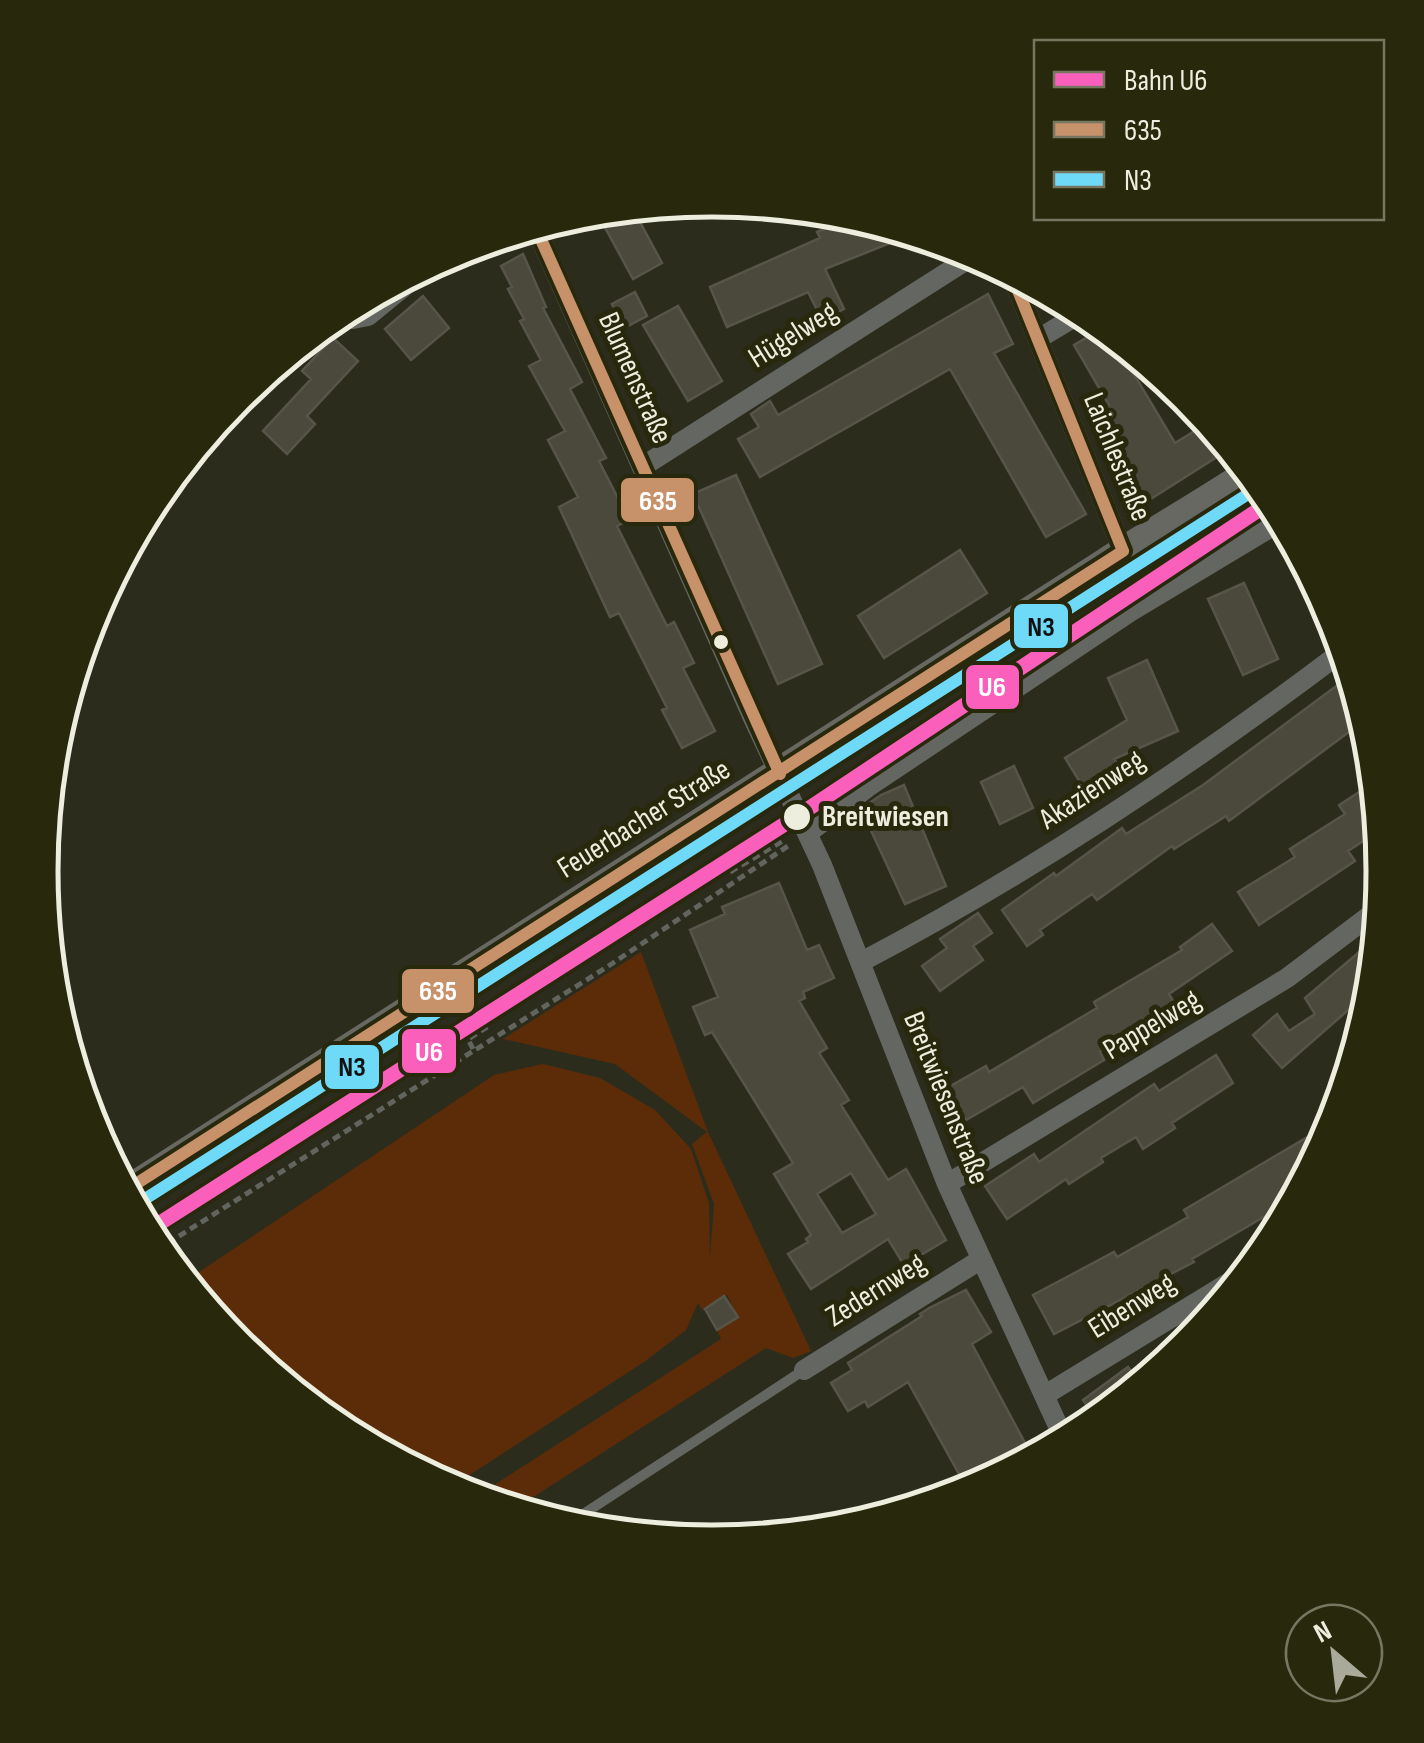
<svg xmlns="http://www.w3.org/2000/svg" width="1424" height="1743" font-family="'Sofia Sans Condensed',sans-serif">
  <rect width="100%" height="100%" fill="#2c2c1d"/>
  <!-- green -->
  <path fill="#5c2c09" d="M641,952L708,1132L811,1351L793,1358L766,1348L513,1510L474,1498L721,1339L717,1330L738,1317L727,1295L703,1311L698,1303L686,1330L644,1362L448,1489L338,1430L236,1346L184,1282L494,1075L543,1064L600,1078L655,1110L691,1149L709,1203L710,1257L714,1204L692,1144L707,1132L615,1064L503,1039Z"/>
  <!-- building -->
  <path fill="#4b483c" stroke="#575549" stroke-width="2.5" fill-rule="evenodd" d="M632,207L662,263L633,279L596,211Z
    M856,216L913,234L825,269L844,309L822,320L808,292L727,327L710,287L820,238L817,232Z
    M523,254L546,307L543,308L582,382L570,389L606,458L599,461L629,520L617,526L667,626L674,622L694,663L683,668L715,731L682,748L662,710L667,708L619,613L610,617L559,507L578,497L548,440L565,431L529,366L541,360L520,321L524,319L508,289L512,287L501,266Z
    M635,292L647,316L624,328L612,304Z
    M988,294L1013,344L994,353L1086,514L1046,537L950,369L760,477L738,439L759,427L751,414L770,401L778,415Z
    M423,296L449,328L411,360L385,329Z
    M678,306L722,381L688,401L643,325Z
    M1103,328L1132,351L1123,356L1175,443L1206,424L1225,452L1138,507L1120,477L1133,470L1099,411L1109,405L1074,345Z
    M333,338L358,361L307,416L315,424L287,454L263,431L311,379L302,371Z
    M736,475L822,664L778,684L693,494Z
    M960,550L987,593L884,658L858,616Z
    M1244,583L1278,659L1243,675L1208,599Z
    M1147,660L1178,731L1114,759L1123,773L1088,795L1065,758L1127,720L1108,678Z
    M1351,675L1365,720L1229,821L1226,816L1174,849L1172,846L1097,900L1092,894L1040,930L1043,935L1027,946L1002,910L1054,873L1056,876L1122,828L1126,834L1203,785Z
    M1014,766L1033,808L1000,824L981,782Z
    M1375,782L1380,830L1348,851L1355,861L1259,925L1238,892L1295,857L1290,849L1345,814L1339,805Z
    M904,785L946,886L905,904L861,809L881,795Z
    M779,883L807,950L819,945L834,978L803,992L805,998L799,1001L827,1048L819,1053L849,1100L841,1105L888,1180L906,1169L946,1240L904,1265L888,1239L811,1289L788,1254L808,1242L806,1239L811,1235L774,1174L793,1163L712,1032L705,1035L693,1007L718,997L690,930L725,914L722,907ZM851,1173L876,1214L842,1233L817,1194Z
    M978,913L992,933L973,946L983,960L940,991L922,966L947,948L940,939Z
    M1212,924L1232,951L1169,994L1176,1006L1100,1052L1104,1060L1033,1103L1023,1087L966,1120L947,1088L986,1066L989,1072L1097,1008L1094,1002L1182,950L1180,947Z
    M1378,936L1372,997L1359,1008L1355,1004L1282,1068L1253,1035L1277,1014L1289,1031L1315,1014L1305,998Z
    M1216,1055L1233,1083L1172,1123L1175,1128L1143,1149L1136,1137L1101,1158L1103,1162L1069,1184L1066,1179L1007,1219L985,1186L1034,1154L1039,1162L1154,1084L1159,1091Z
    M1336,1120L1296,1198L1192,1259L1194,1262L1054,1334L1033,1295L1114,1252L1117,1257L1188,1217L1184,1210Z
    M966,1290L991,1332L972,1344L1033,1458L969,1492L908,1382L868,1407L865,1401L848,1411L831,1383L852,1370L848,1363L922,1316L920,1314L929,1308Z
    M724,1296L738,1317L717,1330L705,1309Z
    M1128,1367L1141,1384L1098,1420L1083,1400Z"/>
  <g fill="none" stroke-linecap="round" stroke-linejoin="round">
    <!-- path -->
    <path stroke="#62645e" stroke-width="5" stroke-dasharray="8 5" stroke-linecap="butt" d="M730,872L786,839
      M473,1049L468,1039L489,1026
      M157,1250L607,967L791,844"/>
    <!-- lane -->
    <path stroke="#646761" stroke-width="10" d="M277,375L334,317
      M565,1526L804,1370"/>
    <!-- street -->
    <path stroke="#646761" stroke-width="20" d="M535,226L753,718L822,865L947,1184L1065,1441
      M1011,273L1123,551
      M338,313L353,319L368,316L434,262
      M1038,339L1083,312
      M642,467L976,254
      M808,833L868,787L1130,612L1283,520
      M861,962C1031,873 1191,766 1344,650
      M947,1184L1287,978L1381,907
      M804,1370L980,1260
      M1045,1395L1251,1269"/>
    <!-- secondary -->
    <path stroke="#666861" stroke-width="28" d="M125,1191C450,981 778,775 1102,564C1151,532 1201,504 1249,472"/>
    <defs>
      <path id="bus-1" d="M535,226L780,774
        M125,1191L1123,551L1011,273"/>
      <path id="bus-2" d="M134,1206L1259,487"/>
    </defs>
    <!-- bus-1 casing -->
    <use href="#bus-1" stroke="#28280d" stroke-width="20"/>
    <!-- bus-2 casing -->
    <use href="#bus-2" stroke="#28280d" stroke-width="20"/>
    <!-- bus-1 -->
    <use href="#bus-1" stroke="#c7916a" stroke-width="12"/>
    <!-- bus-2 -->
    <use href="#bus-2" stroke="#6fdaf8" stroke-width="12"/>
    <defs>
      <path id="rail-1" d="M146,1232L799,815L1272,501"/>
    </defs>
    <!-- rail-1 casing -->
    <use href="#rail-1" stroke="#28280d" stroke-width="22"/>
    <!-- rail-1 -->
    <use href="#rail-1" stroke="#fa60bb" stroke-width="15"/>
  </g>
  <!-- markers -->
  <g fill="#edeede" stroke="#28280d" stroke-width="4">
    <circle cx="721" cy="642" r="9"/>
    <circle cx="797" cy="817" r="15"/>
  </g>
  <g text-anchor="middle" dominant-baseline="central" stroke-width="10" stroke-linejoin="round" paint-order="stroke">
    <!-- street labels -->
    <g font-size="30" fill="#edeede" stroke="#28280d">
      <text transform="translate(793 335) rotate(-32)">Hügelweg</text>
      <text transform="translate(635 378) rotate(66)">Blumenstraße</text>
      <text transform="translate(1117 457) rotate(68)">Laichlestraße</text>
      <text transform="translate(1092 790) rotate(-33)">Akazienweg</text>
      <text transform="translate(644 819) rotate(-32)">Feuerbacher Straße</text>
      <text transform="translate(1152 1025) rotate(-31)">Pappelweg</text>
      <text transform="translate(946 1098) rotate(68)">Breitwiesenstraße</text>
      <text transform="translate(876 1290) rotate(-32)">Zedernweg</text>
      <text transform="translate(1132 1306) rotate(-32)">Eibenweg</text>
    </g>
    <!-- stop labels -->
    <g font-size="30" font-weight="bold" fill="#edeede" stroke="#28280d" text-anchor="start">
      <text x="822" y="817">Breitwiesen</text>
    </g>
  </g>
  <!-- crop -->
  <path d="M0 0H1424V1743H0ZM58 871a654 654 0 1 1 1308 0a654 654 0 1 1-1308 0Z" fill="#28280d" fill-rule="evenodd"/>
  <path fill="none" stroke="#edeede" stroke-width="5" d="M58 871a654 654 0 1 1 1308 0a654 654 0 1 1-1308 0Z"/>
  <g stroke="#28280d" stroke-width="4">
    <rect x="619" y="476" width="77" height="48" rx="10" fill="#c7916a"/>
    <rect x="1012" y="602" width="58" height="48" rx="10" fill="#6fdaf8"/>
    <rect x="964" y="663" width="57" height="48" rx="10" fill="#fa60bb"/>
    <rect x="400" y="967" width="76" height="48" rx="10" fill="#c7916a"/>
    <rect x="400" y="1027" width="58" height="48" rx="10" fill="#fa60bb"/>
    <rect x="323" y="1043" width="58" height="48" rx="10" fill="#6fdaf8"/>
  </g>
  <g font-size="28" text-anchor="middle" font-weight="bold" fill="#fff">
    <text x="658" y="510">635</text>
    <text x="992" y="696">U6</text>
    <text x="438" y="1000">635</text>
    <text x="429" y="1061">U6</text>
  </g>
  <g font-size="28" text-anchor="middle" font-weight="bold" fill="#111">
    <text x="1041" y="636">N3</text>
    <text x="352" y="1076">N3</text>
  </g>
  <!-- legend -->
  <rect x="1034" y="40" width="350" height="180" fill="#28280d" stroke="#777761" stroke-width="2.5"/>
  <rect x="1054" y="72" width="50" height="15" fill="#fa60bb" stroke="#777761" stroke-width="2.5"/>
  <text x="1124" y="90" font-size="30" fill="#edeede">Bahn U6</text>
  <rect x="1054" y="122" width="50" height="15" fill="#c7916a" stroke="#777761" stroke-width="2.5"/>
  <text x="1124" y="140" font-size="30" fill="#edeede">635</text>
  <rect x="1054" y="172" width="50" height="15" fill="#6fdaf8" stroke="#777761" stroke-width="2.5"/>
  <text x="1124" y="190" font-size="30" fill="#edeede">N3</text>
  <!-- north arrow -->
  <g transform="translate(1334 1653) rotate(332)"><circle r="48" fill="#28280d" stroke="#777761" stroke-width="2.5"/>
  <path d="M0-8L18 38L0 25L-18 38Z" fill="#a9aa9a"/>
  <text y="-15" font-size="28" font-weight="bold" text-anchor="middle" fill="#edeede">N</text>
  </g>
</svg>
